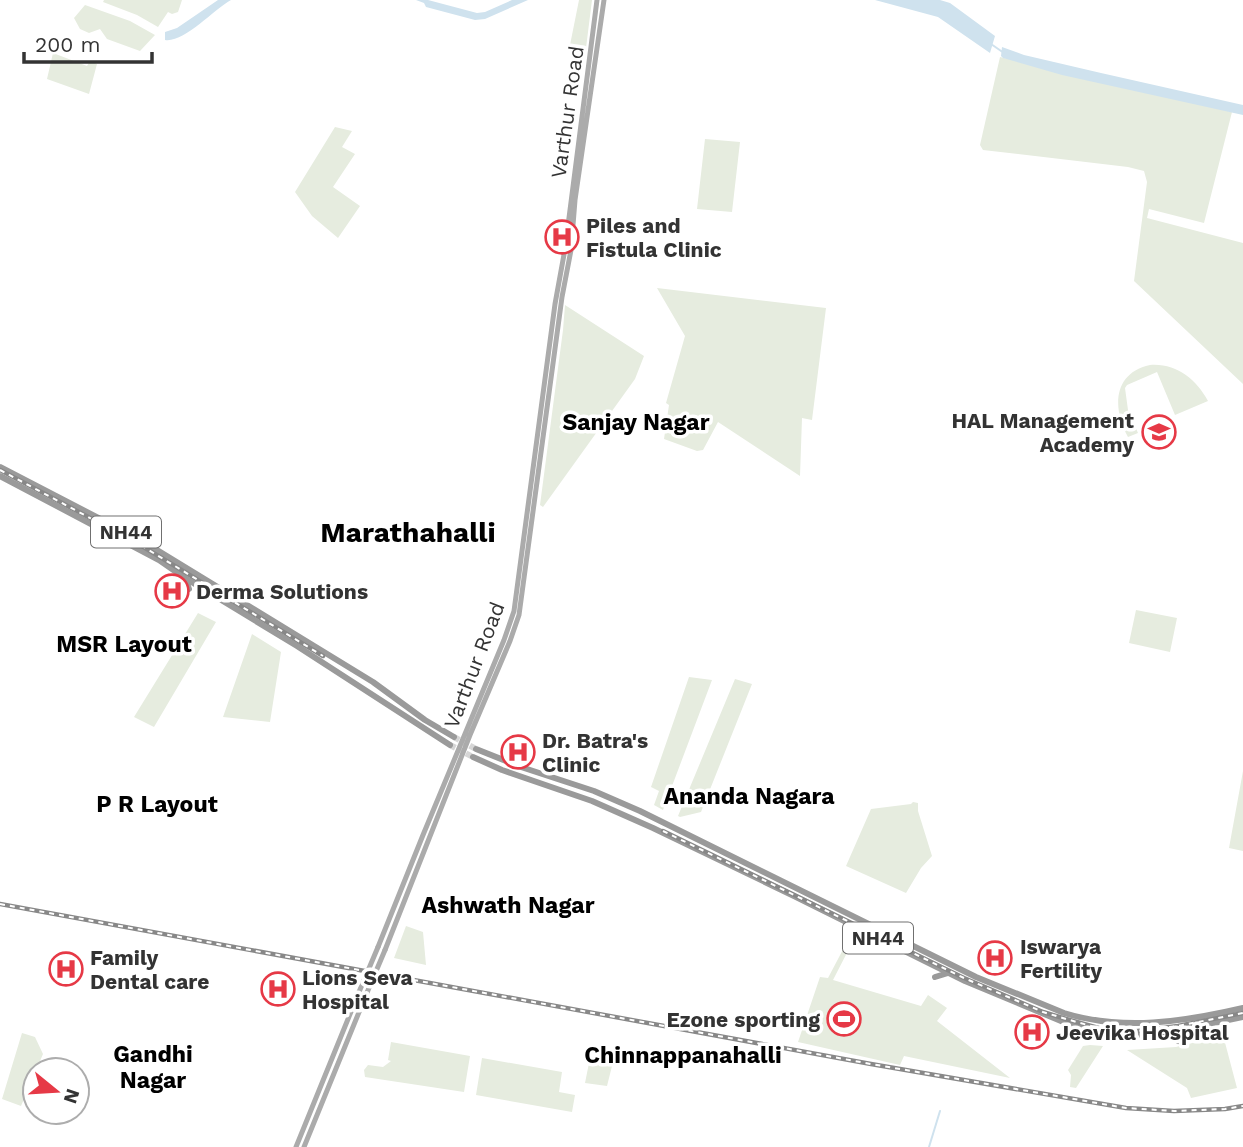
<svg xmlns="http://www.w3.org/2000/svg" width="1243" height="1147" font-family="'Work Sans',sans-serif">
  <rect width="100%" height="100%" fill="#fff"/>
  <!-- green -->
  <path fill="#e6ecdf" d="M104,0H182L178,12L172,14L168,12L158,27L137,15L103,2Z
    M579,0H592L586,48L570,45Z
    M85,5L130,21L155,35L140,51L107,39L100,29L89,33L80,29L74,18Z
    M53,53L87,66L90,61L97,64L89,94L47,79Z
    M1000,57L1232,112L1204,223L1149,209L1147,218L1243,243V384L1134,281L1147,182L1144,171L1128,167L983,150L980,145Z
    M335,127L352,131L342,147L355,154L333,187L360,206L338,238L312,216L295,192Z
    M705,139L740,142L732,212L697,209Z
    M657,288L826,308L812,420L802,418L800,476L718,422L703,450L697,451L664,439L669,405L666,403L685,336Z
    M565,305L644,356L635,379L543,507L540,505L563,330Z
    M1150,365C1176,363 1196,379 1208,401L1175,415L1157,372L1127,385L1125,388L1128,410L1138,433L1128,437C1112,408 1113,373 1150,365Z
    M1136,610L1177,618L1170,652L1129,643Z
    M198,613L216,622L154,727L134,717Z
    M252,634L281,652L270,722L223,717Z
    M689,677L712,680L663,810L654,805L659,791L651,787Z
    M735,679L752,684L701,812L680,817L678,816Z
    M1243,771V851L1229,848Z
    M913,802L918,803V811L932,856L921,868L906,893L846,866L871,809L911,804Z
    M406,926L423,932L426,965L394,958Z
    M848,940L852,943L833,980L921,1006L928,995L947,1008L937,1021L1010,1078L904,1056L900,1065L798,1042L820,977L828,978Z
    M22,1033L35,1037L43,1054L21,1106L2,1099Z
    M1223,1035L1237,1088L1191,1098L1187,1088L1127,1050L1176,1047Z
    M391,1042L470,1056L464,1092L365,1077L364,1070L368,1065L383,1067L391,1061L388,1060Z
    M1090,1045L1103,1046L1076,1088L1070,1087L1071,1075L1068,1070L1083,1046Z
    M602,1048L616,1050L607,1086L585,1083L590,1058L600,1059Z
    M482,1058L562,1072L559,1092L575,1095L572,1112L476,1095Z"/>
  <!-- water -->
  <path fill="#cfe2ee" d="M218,0H231C213,10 184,43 165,40V32L177,28Z
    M416,0H428L477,13L485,12L512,0H528L485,19L475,20L426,7L424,3Z
    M875,0H940L950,3L995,36L990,53L938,17Z
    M1002,47L1024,55L1101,73L1243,105V115L1062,75L1003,58L1001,56Z"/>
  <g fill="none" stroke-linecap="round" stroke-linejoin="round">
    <!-- stream -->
    <path stroke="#cfe2ee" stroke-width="2" d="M991,44L1004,53
      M929,1147L940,1111"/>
    <!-- highway-tunnel -->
    <path stroke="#d6d6d6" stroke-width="6" stroke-dasharray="6 3" stroke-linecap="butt" d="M454,737L476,749
      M450,745L473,757"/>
    <!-- primary -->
    <path stroke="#ababab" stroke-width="5" d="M378,947L423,835L504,640L514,611L555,304L565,249L597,0
      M385,950L470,735L510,641L519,615L562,297L571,250L575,200L604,0
      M296,1147L359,992
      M304,1147L366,995"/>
    <!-- highway -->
    <path stroke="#9a9a9a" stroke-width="6" d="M0,467L139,539L373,682L425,720L454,737
      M0,476L159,560L185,578L297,646L450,745
      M185,578L189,589
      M476,749L521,767L594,791L640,811L976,977L1064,1013C1123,1031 1183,1022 1243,1008
      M473,757L502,770L592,801L653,828L794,896L965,981L1061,1021L1094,1030L1144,1035L1166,1033L1243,1017
      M873,936L875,949
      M935,977L948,973
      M1178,1041L1184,1029"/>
    <defs>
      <path id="rail" d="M0,470L137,543L323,656
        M663,831L964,978L1043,1012L1066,1019L1102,1029L1130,1032L1178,1026L1243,1013
        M0,904L871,1064L1126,1108L1174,1111L1225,1109L1243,1106"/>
    </defs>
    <!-- rail casing -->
    <use href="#rail" stroke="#888" stroke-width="4.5"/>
    <!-- rail -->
    <use href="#rail" stroke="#fff" stroke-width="2" stroke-dasharray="5" stroke-linecap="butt"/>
    <!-- primary-bridge -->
    <path stroke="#ababab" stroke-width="5" d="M359,992L378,947
      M366,995L385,950"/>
  </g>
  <!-- icons -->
  <defs>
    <symbol id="hospital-ring" viewBox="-11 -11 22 22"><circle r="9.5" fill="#fff" stroke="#e63946" stroke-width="1.5"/><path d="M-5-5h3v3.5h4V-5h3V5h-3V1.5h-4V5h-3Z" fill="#e63946"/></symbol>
    <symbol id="university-ring" viewBox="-11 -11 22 22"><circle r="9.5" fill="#fff" stroke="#e63946" stroke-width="1.5"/><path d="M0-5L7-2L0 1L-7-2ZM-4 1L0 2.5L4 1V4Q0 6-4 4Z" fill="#e63946"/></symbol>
    <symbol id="stadium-ring" viewBox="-11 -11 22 22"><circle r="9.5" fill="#fff" stroke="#e63946" stroke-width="1.5"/><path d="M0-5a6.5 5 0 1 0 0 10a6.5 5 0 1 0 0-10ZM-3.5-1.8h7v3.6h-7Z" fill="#e63946"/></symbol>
  </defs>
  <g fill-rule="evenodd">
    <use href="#hospital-ring" x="543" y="218" width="38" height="38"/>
    <use href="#university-ring" x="1140" y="413" width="38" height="38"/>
    <use href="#hospital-ring" x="153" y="572" width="38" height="38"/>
    <use href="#hospital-ring" x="499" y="733" width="38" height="38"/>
    <use href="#hospital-ring" x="976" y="939" width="38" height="38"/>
    <use href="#hospital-ring" x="47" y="950" width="38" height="38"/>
    <use href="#hospital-ring" x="259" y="970" width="38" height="38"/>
    <use href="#stadium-ring" x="825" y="1000" width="38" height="38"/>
    <use href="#hospital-ring" x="1013" y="1013" width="38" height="38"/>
  </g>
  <g text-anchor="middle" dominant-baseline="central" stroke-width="7" stroke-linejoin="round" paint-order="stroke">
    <!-- shield labels -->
    <g fill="#fff" stroke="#707070" stroke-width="2">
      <rect x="91" y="516.5" width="70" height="31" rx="5"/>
      <rect x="843" y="922.5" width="70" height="31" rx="5"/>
    </g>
    <g font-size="19" font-weight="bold" fill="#333">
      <text x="126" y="532">NH44</text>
      <text x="878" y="938">NH44</text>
    </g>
    <!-- street labels -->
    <g font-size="21" fill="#333" stroke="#fff">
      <text transform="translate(567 112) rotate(-82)">Varthur Road</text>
      <text transform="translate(474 665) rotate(-69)">Varthur Road</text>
    </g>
    <!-- poi labels -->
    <g font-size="21" font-weight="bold" fill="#333" stroke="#fff" text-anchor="start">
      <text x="586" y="225">Piles and<tspan x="586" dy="24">Fistula Clinic</tspan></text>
      <text x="1134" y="420" text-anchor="end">HAL Management<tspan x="1134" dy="24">Academy</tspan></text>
      <text x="196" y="591">Derma Solutions</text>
      <text x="542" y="740">Dr. Batra's<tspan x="542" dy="24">Clinic</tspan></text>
      <text x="1020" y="946">Iswarya<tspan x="1020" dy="24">Fertility</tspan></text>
      <text x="90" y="957">Family<tspan x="90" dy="24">Dental care</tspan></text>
      <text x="302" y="977">Lions Seva<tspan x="302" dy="24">Hospital</tspan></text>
      <text x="820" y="1019" text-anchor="end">Ezone sporting</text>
      <text x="1056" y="1032">Jeevika Hospital</text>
    </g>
    <!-- neighbourhood labels -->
    <g font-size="23" font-weight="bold" fill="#000" stroke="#fff">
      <text x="636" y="422">Sanjay Nagar</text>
      <text x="124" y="644">MSR Layout</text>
      <text x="749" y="796">Ananda Nagara</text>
      <text x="157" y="804">P R Layout</text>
      <text x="508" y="905">Ashwath Nagar</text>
      <text x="153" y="1054">Gandhi<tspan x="153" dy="26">Nagar</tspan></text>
      <text x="683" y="1055">Chinnappanahalli</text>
    </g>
    <!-- district labels -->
    <g font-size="28" font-weight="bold" fill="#000" stroke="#fff">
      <text x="408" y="532">Marathahalli</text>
    </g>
  </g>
  <!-- north arrow -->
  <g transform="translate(56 1091) rotate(108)"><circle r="33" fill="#ffffff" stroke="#adadad" stroke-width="2"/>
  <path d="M0-5L12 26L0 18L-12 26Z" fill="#e63946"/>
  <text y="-10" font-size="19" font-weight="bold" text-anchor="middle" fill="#333333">N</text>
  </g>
  <!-- scale -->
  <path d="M24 52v10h128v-10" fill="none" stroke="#333333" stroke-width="3.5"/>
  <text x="35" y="52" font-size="21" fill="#333333" stroke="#ffffff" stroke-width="5" paint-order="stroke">200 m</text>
</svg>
